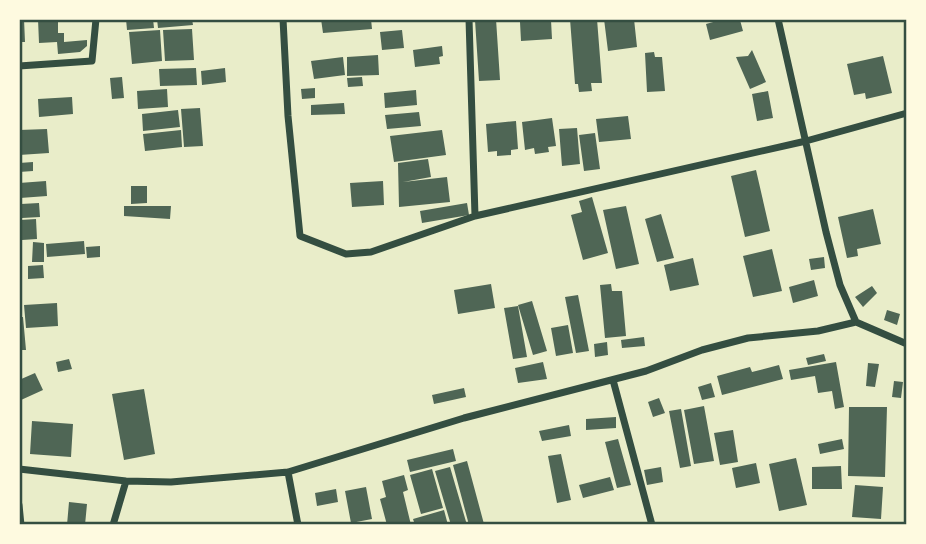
<svg xmlns="http://www.w3.org/2000/svg" width="926" height="544" font-family="Helvetica,sans-serif">
  <rect width="100%" height="100%" fill="#e9edc9"/>
  <!-- building -->
  <path fill="#4f6655" d="M19,19H24L25,42H19Z
    M38,19H58V33H64V42L87,40V46L80,52L58,54L57,42L39,43Z
    M126,19H153L154,28L127,30Z
    M157,19H192L193,25L158,28Z
    M321,19H371L372,29L323,33Z
    M496,19L500,80L479,81L475,20Z
    M570,19H597L602,83H591L592,91L579,92L578,84H575Z
    M604,19H634L637,47L608,51Z
    M724,19L740,20L743,31L710,40L706,24Z
    M551,20L552,39L521,41L520,22Z
    M192,29L194,60L165,61L163,30Z
    M160,30L162,61L132,64L129,32Z
    M402,30L404,48L382,50L380,32Z
    M442,46L443,56L439,57L440,64L415,67L413,50Z
    M752,50L766,82L750,89L736,57L748,56Z
    M654,52L655,57H662L665,91L647,92L645,53Z
    M378,55L379,75L347,76V57Z
    M883,56L892,93L866,99L865,93L854,95L847,64Z
    M343,57L345,75L314,79L311,61Z
    M196,68L197,85L160,86L159,69Z
    M225,68L226,82L202,85L201,71Z
    M122,77L124,98L112,99L110,78Z
    M362,77L363,86L348,87L347,78Z
    M315,88V98L302,99L301,89Z
    M167,89L168,107L138,109L137,91Z
    M416,90L417,105L385,108L384,93Z
    M768,91L773,118L757,121L752,94Z
    M72,97L73,114L39,117L38,99Z
    M344,103L345,114L311,115V105Z
    M200,108L203,146L184,147L181,109Z
    M178,110L180,127L143,131L142,114Z
    M419,112L421,126L387,129L385,115Z
    M628,116L631,139L599,142L596,119Z
    M552,118L556,146L548,147L549,152L535,154L534,148L525,150L522,122Z
    M516,121L518,149L511,150V155L497,156V151L488,152L486,124Z
    M577,128L580,164L562,166L559,129Z
    M47,129L49,153L19,155V130Z
    M181,130L182,147L145,151L143,134Z
    M442,130L446,155L394,162L390,136Z
    M595,133L600,169L584,171L579,135Z
    M428,159L431,177L403,182L447,177L450,202L399,207L398,163Z
    M33,162V171L19,172V163Z
    M756,170L770,231L745,237L731,176Z
    M46,181L47,196L20,198L19,183Z
    M383,181L384,205L352,207L350,183Z
    M131,186H147V203L131,204Z
    M592,197L608,253L583,260L571,215L582,212L579,201Z
    M39,203L40,217L22,218L21,204Z
    M467,203L469,215L422,223L420,211Z
    M124,206H171L170,219L124,216Z
    M626,206L639,264L616,269L603,210Z
    M873,209L881,244L857,249L858,256L847,258L838,217Z
    M661,214L674,258L657,262L645,219Z
    M36,219L37,239L22,240L20,220Z
    M84,241L85,254L47,257L46,244Z
    M33,242L44,243V262H32Z
    M100,246V257L87,258L86,247Z
    M772,249L782,291L753,297L743,256Z
    M824,257L825,268L811,270L809,259Z
    M693,258L699,285L670,291L664,265Z
    M43,265L44,278L28,279V266Z
    M814,280L818,296L793,303L789,287Z
    M491,284L495,308L458,314L454,290Z
    M611,284L612,291H622L626,336L605,338L600,285Z
    M872,286L877,293L863,307L855,297Z
    M578,295L589,351L576,353L565,297Z
    M532,301L547,351L533,355L518,305Z
    M57,303L58,326L26,328L24,305Z
    M518,306L527,357L513,359L504,308Z
    M887,310L900,314L897,325L884,320Z
    M19,317H23L26,350H19Z
    M568,325L573,353L556,356L551,328Z
    M644,337L645,346L622,348L621,340Z
    M607,342L608,355L595,357L594,344Z
    M824,354L826,361L808,365L806,358Z
    M69,359L72,369L58,372L56,362Z
    M543,362L547,379L518,383L515,368Z
    M836,362L844,407L835,409L832,391L818,393L815,376L791,380L789,370Z
    M868,363L879,364L875,387L866,386Z
    M779,365L783,379L722,395L717,376L750,367L752,372Z
    M35,373L43,390L21,400L19,380Z
    M894,381L903,382L901,398L892,397Z
    M711,383L715,397L702,400L698,387Z
    M464,388L466,397L434,404L432,395Z
    M144,389L155,454L124,460L112,394Z
    M659,398L665,413L653,417L648,402Z
    M704,406L714,461L694,464L684,410Z
    M849,407H887L885,477L848,476Z
    M681,409L691,466L680,468L669,411Z
    M616,417V428L586,430V419Z
    M32,421L73,424L71,457L30,454Z
    M569,425L571,436L542,441L539,431Z
    M733,430L738,462L720,465L714,433Z
    M618,439L631,485L617,488L605,442Z
    M842,439L844,449L820,454L818,444Z
    M453,449L456,461L410,472L407,460Z
    M561,454L571,500L557,503L548,456Z
    M796,458L807,505L779,511L769,464Z
    M467,461L484,524L480,525H469L453,465Z
    M756,463L760,483L736,488L732,468Z
    M841,466L842,489H812V467Z
    M450,467L467,525H451L435,471Z
    M661,467L663,482L647,485L644,470Z
    M432,469L443,508L421,514L410,475Z
    M404,475L408,490L403,492L411,525H387L380,499L386,497L382,481Z
    M610,477L614,490L583,498L579,485Z
    M855,485L883,487L881,519L852,517Z
    M366,487L372,519L351,523L345,491Z
    M336,489L338,502L317,506L315,493Z
    M69,502L87,504L85,525H67Z
    M444,510L448,525H415L413,519Z"/>
  <g fill="none" stroke-linecap="round" stroke-linejoin="round">
    <!-- minor -->
    <path stroke="#344e41" stroke-width="7" d="M283,19L288,116L300,236L346,254L371,252L475,216L806,141L907,113
      M469,19L475,216
      M778,19L826,232L840,285L856,322
      M19,66L92,61L96,19
      M613,380L652,525
      M19,469L126,481L171,482L288,472L464,418L646,371L702,350L748,338L818,331L856,322L907,344
      M288,472L298,525
      M19,505L21,525
      M113,525L126,481"/>
  </g>
  <!-- border -->
  <rect width="926" height="544" fill="none" stroke="#fefae0" stroke-width="42"/>
  <rect x="21" y="21" width="884" height="502" fill="none" stroke="#344e41" stroke-width="2.5"/>
</svg>
